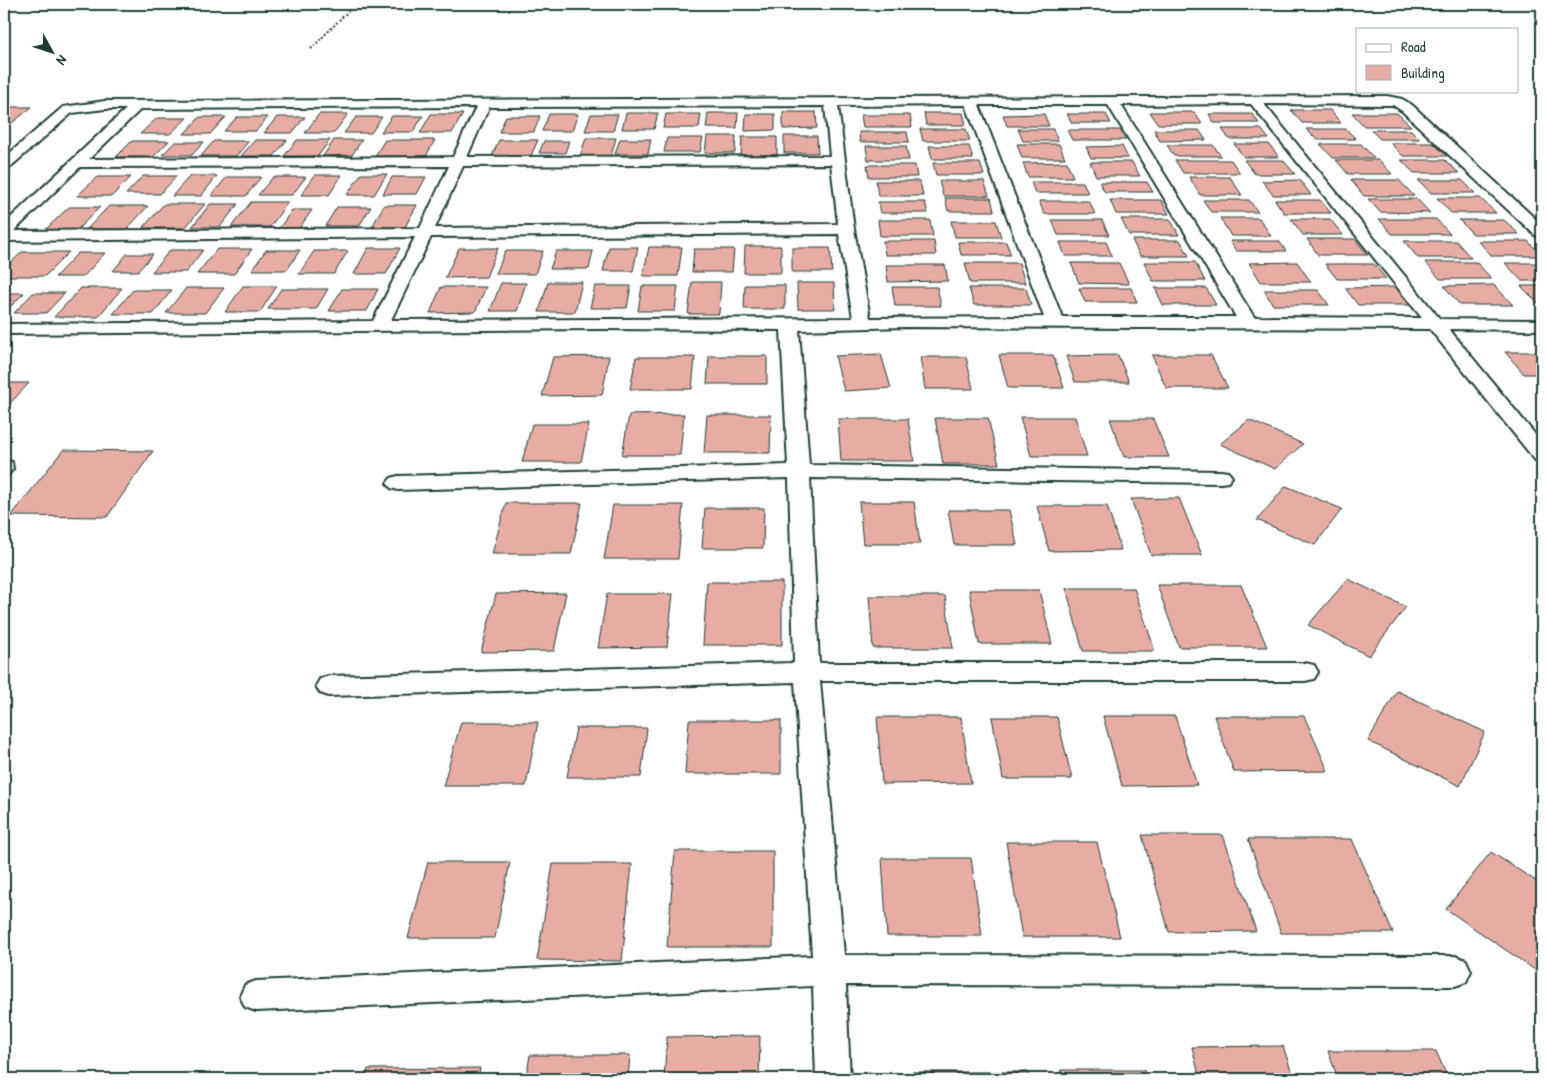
<svg xmlns="http://www.w3.org/2000/svg" width="1546" height="1083" font-family="'Patrick Hand',sans-serif">
  <rect width="100%" height="100%" fill="#fff"/>
  <filter id="ink" filterUnits="userSpaceOnUse"><feTurbulence type="fractalNoise" baseFrequency=".02" numOctaves="2"/><feDisplacementMap in="SourceGraphic" scale="10" xChannelSelector="R" yChannelSelector="G"/><feConvolveMatrix kernelMatrix="1 2 1 2 8 2 1 2 1" color-interpolation-filters="sRGB"/></filter>
  <g filter="url(#ink)">
    <!-- building -->
    <path fill="#e7ada5" stroke="#1f3d34" d="M4,107H32L7,127H4Z
      M1291,110H1330L1341,123H1302Z
      M783,112H816L817,128L783,129Z
      M1150,112H1194L1202,124H1158Z
      M626,113H658L654,129H622Z
      M708,113H738L737,128H706Z
      M924,113H963L966,125H926Z
      M1352,113H1397L1411,126H1364Z
      M319,114H348L334,133H305Z
      M431,114H463L452,133H420Z
      M549,114H578L572,131H542Z
      M591,114H618L613,131H585Z
      M666,114H701L699,128H663Z
      M746,114H775V130L745,131Z
      M1044,114L1049,126H1007L1003,115Z
      M1067,114H1106L1111,123H1072Z
      M1209,114H1252L1259,123H1214Z
      M861,115H910L912,127H863Z
      M392,116H423L413,132H381Z
      M506,116H540L534,132H499Z
      M200,117H226L210,134H184Z
      M237,117H268L256,131H224Z
      M277,117H305L292,133H264Z
      M356,117H382L371,133H344Z
      M157,118H187L170,134H140Z
      M920,129H966L970,141H923Z
      M1018,129H1053L1058,141H1023Z
      M1222,129H1261L1269,139H1229Z
      M1306,129H1346L1356,139H1316Z
      M1067,130H1120L1126,140H1072Z
      M1154,130H1199L1206,140L1160,141Z
      M1371,130H1411L1420,139H1380Z
      M859,132H907L909,142H860Z
      M707,136H736L735,153H705Z
      M784,136H817L818,153H784Z
      M742,137H777V155H741Z
      M586,138H616L611,156H580Z
      M667,138H703L700,152H664Z
      M620,139H651L648,154H615Z
      M255,140H287L274,156H241Z
      M297,140H330L318,156H284Z
      M334,140H362L352,155L323,156Z
      M385,140H435L426,156H375Z
      M499,140H538L530,158H491Z
      M132,141H169L153,157H116Z
      M214,141H249L236,156H201Z
      M544,141H569L565,153H539Z
      M175,142H204L192,155H162Z
      M1390,143H1433L1447,156H1403Z
      M1017,144H1059L1065,158H1022Z
      M1234,144H1269L1279,157H1244Z
      M1320,144H1361L1374,158H1333Z
      M1167,145H1213L1221,156H1174Z
      M866,146H906L909,160H868Z
      M929,146H969L973,159H932Z
      M1122,146L1128,158H1091L1086,147Z
      M1175,160H1231L1240,173H1183Z
      M1244,160H1283L1295,174H1255Z
      M1336,160H1379L1392,174H1348Z
      M1401,160H1445L1459,173H1414Z
      M1067,162L1073,177H1028L1023,163Z
      M1090,162H1132L1140,176H1096Z
      M933,163H980L984,175H936Z
      M867,165H915L917,177H869Z
      M361,174H387L374,195H347Z
      M315,175H342L329,195H301Z
      M143,176H177L160,194H126Z
      M190,176H217L201,196H172Z
      M97,177H131L112,196H77Z
      M227,177H261L246,196H211Z
      M273,177H306L292,195H258Z
      M392,177H426L417,194H383Z
      M1189,177H1230L1242,195H1200Z
      M1300,180L1311,195H1273L1262,181Z
      M1351,180H1399L1414,196H1364Z
      M1418,180H1462L1475,193H1431Z
      M876,181H920L923,196H878Z
      M939,181H984L989,196H943Z
      M1031,182H1083L1088,193H1035Z
      M1099,182H1147L1153,192H1105Z
      M945,198H991L994,211H948Z
      M1437,198H1480L1496,213H1451Z
      M1368,199H1417L1430,213L1380,212Z
      M1110,200H1161L1169,214H1116Z
      M1203,200H1249L1258,212H1211Z
      M1275,200H1320L1331,213H1284Z
      M1039,201H1089L1095,214H1044Z
      M251,202H288L270,227H231Z
      M878,202H925L928,213H880Z
      M164,204H205L185,228H143Z
      M210,204H238L220,227H192Z
      M384,205H417L405,227H372Z
      M109,206H148L127,229H87Z
      M69,207H100L77,230H45Z
      M337,207H371L359,226H325Z
      M292,210H312L298,230H278Z
      M1220,218H1259L1271,236H1231Z
      M1121,219H1170L1179,235H1129Z
      M1291,219H1330L1343,235H1303Z
      M1379,219H1436L1450,234H1392Z
      M878,220H930L933,236H880Z
      M1052,220H1102L1109,235H1058Z
      M1459,220H1504L1519,234H1473Z
      M951,221H996L1001,237H955Z
      M1307,239H1355L1368,255H1318Z
      M1132,240H1180L1189,256H1140Z
      M883,241H934L936,255H885Z
      M1230,241H1279L1286,251H1236Z
      M1404,241H1456L1471,258H1418Z
      M1478,241H1528L1542,256H1492Z
      M958,242H1006L1011,255H961Z
      M1060,242H1106L1112,256H1065Z
      M745,246H781V273H744Z
      M609,247H638L633,271H603Z
      M649,247H682L678,276H643Z
      M368,248H400L386,274H354Z
      M459,248H498L486,277L445,278Z
      M792,248H830L832,272H792Z
      M217,249H252L234,274H197Z
      M694,249H734L732,272H692Z
      M170,250H203L186,272H152Z
      M266,250H300L287,270H252Z
      M314,251H348L334,274H299Z
      M505,251H543L535,274H496Z
      M556,251H593L589,269H550Z
      M22,252H69L45,276H4V269Z
      M78,253H105L83,277H55Z
      M127,254H153L138,271H113Z
      M1144,262H1195L1205,281H1153Z
      M1297,262L1311,282H1261L1249,263Z
      M1425,262H1476L1492,279H1440Z
      M965,263H1019L1025,283H970Z
      M1071,263H1119L1129,284L1079,283Z
      M1505,263H1542V281H1522Z
      M1325,264H1374L1386,279H1337Z
      M886,265H945L948,281L888,282Z
      M548,282H582L575,312H539Z
      M692,282H721L719,314H688Z
      M501,283H526L517,311H490Z
      M797,283H834L835,309H798Z
      M745,285H785V309H744Z
      M1494,285L1513,305H1460L1444,286Z
      M243,286H277L260,312H225Z
      M595,286H631L627,308H590Z
      M642,286H678L675,311H638Z
      M1521,286H1542V304H1539Z
      M441,287H486L475,312L430,313Z
      M892,287H937L941,306H895Z
      M1400,287L1414,305H1358L1345,288Z
      M81,288H122L98,317H54Z
      M186,288H224L205,313H166Z
      M969,288H1026L1031,305H974Z
      M1079,288H1131L1137,302H1085Z
      M1155,288H1206L1216,305H1163Z
      M281,289H328L316,309H268Z
      M342,289H378L367,311H329Z
      M133,290H172L153,314H113Z
      M1264,290H1318L1329,305H1273Z
      M4,293H24L4,313Z
      M33,293H65L46,313H14Z
      M1505,352H1542V374H1524Z
      M881,354L891,388L844,391L835,356Z
      M999,355H1053L1064,388H1008Z
      M1118,355L1129,382H1075L1066,356Z
      M1152,355H1211L1228,388H1166Z
      M609,356L602,395L542,396L553,357Z
      M709,356H767V384H707Z
      M636,357H695L692,389H630Z
      M920,357H966L973,389H925Z
      M4,383H29L4,410Z
      M684,414L680,455H622L629,415Z
      M707,415H771L770,453H704Z
      M1020,417H1075L1087,456H1031Z
      M935,418H988L999,464H943Z
      M838,419H908L914,461H841Z
      M1110,419H1153L1169,457H1124Z
      M1249,420L1303,444L1275,469L1220,444Z
      M532,424H589L581,462H522Z
      M63,450L153,451L107,517L11,516Z
      M1286,486L1342,509L1315,545L1257,520Z
      M1179,498L1202,555H1151L1131,499Z
      M859,502H914L920,544H863Z
      M506,503H582L571,554H492Z
      M613,505H683L678,559H604Z
      M1037,506H1107L1121,550L1049,551Z
      M705,508H764L763,548H702Z
      M948,510H1009L1017,545H954Z
      M1348,579L1406,607L1369,656L1308,625Z
      M707,582H782V645H703Z
      M1157,585H1241L1267,647H1179Z
      M1066,588H1134L1155,651H1083Z
      M969,590H1039L1052,644H979Z
      M566,593L554,651L481,652L496,594Z
      M607,594H673L667,647L598,648Z
      M869,596H945L953,648H873Z
      M1397,691L1485,732L1460,786L1368,741Z
      M1103,716H1175L1197,785L1122,786Z
      M1214,716H1304L1328,771L1234,772Z
      M877,717H961L971,783L882,784Z
      M992,717H1057L1072,779H1003Z
      M689,720H781V774H685Z
      M461,722H538L526,786H443Z
      M576,728H647L641,777H567Z
      M1142,835H1223L1256,931L1169,932Z
      M1248,839H1352L1393,933H1281Z
      M1006,842H1097L1120,937H1022Z
      M675,851H773V947H667Z
      M1491,852L1542,885V960L1535,970L1446,909Z
      M882,858H971L982,936H887Z
      M428,862H510L495,938H408Z
      M553,864H632L622,961L537,960Z
      M760,1036L759,1079H664L667,1037Z
      M1283,1046L1294,1079H1200L1192,1047Z
      M1328,1051H1436L1448,1079H1338Z
      M530,1055H630L628,1079H526Z
      M480,1068L478,1079H365L368,1069Z
      M1061,1070H1144L1146,1079H1063Z
      M912,1072H1028L1029,1079H912Z"/>
    <g fill="none" stroke-linecap="round" stroke-linejoin="round">
      <defs>
        <path id="service" d="M4,460L12,462L13,469L8,475L4,476Z"/>
        <path id="minor" d="M1387,96L1402,99L1412,105L1542,225V238L1536,236L1402,111L1393,105L1264,104L1440,319L1542,320V330L1449,329L1542,443V462L1535,460L1430,329L905,327L799,330L809,465L1221,471L1228,472L1232,477L1228,482L1221,483L810,478L819,663H1305L1314,665L1318,672L1314,679L1305,681H820L844,955L1455,956L1466,960L1471,971L1466,982L1455,986L846,985L850,1079H816L813,986L256,1011L245,1007L240,996L245,985L256,981L812,956L795,682L329,696L320,693L316,686L320,679L329,676L794,663L789,478L398,490L391,488L387,483L391,478L398,476L788,465L781,330L600,329L4,334V324L373,321L415,237L4,241V224L126,109H105L72,113L9,168L4,169V158L63,107L105,101ZM1251,104L1422,318L1254,317L1121,105ZM966,105L1044,317L870,318L854,229L838,106ZM979,105H1108L1236,317H1062ZM825,106L830,156L467,157L489,107ZM476,107L453,157L89,159L141,109ZM831,164L838,224L435,228L463,166ZM449,166L420,228L14,231L80,167ZM839,234L853,318L391,320L431,237Z"/>
      </defs>
      <!-- service casing -->
      <use href="#service" stroke="#1f3d34" stroke-width="4"/>
      <!-- minor casing -->
      <use href="#minor" stroke="#1f3d34" stroke-width="4"/>
      <!-- path -->
      <path stroke="#1f3d34" stroke-width="2" stroke-dasharray="2 2" stroke-linecap="butt" d="M311,49L355,4"/>
      <!-- service -->
      <use href="#service" fill="#fff" fill-rule="evenodd"/>
      <!-- minor -->
      <use href="#minor" fill="#fff" fill-rule="evenodd"/>
    </g>
  </g>
  <!-- margin -->
  <rect width="1546" height="1083" fill="none" stroke="#fff" stroke-width="20"/>
  <rect x="10" y="10" width="1526" height="1063" fill="none" stroke="#1f3d34" stroke-width="2" filter="url(#ink)"/>
  <!-- legend -->
  <rect x="1356" y="28" width="162" height="65" fill="#ffffff" stroke="#a5b1ae"/>
  <rect x="1366" y="44" width="25" height="8" fill="#ffffff" stroke="#a5b1ae"/>
  <text x="1401" y="52" font-size="15" fill="#1f3d34">Road</text>
  <rect x="1366" y="65" width="25" height="15" fill="#e7ada5" stroke="#a5b1ae"/>
  <text x="1401" y="78" font-size="15" fill="#1f3d34">Building</text>
  <!-- north arrow -->
  <g transform="translate(52 52) rotate(130)" stroke="#ffffff" stroke-width="4" paint-order="stroke">
  <path d="M0-4L9 19L0 12L-9 19Z" fill="#1f3d34"/>
  <text y="-8" font-size="14" font-weight="bold" text-anchor="middle" fill="#1f3d34">N</text>
  </g>
</svg>
